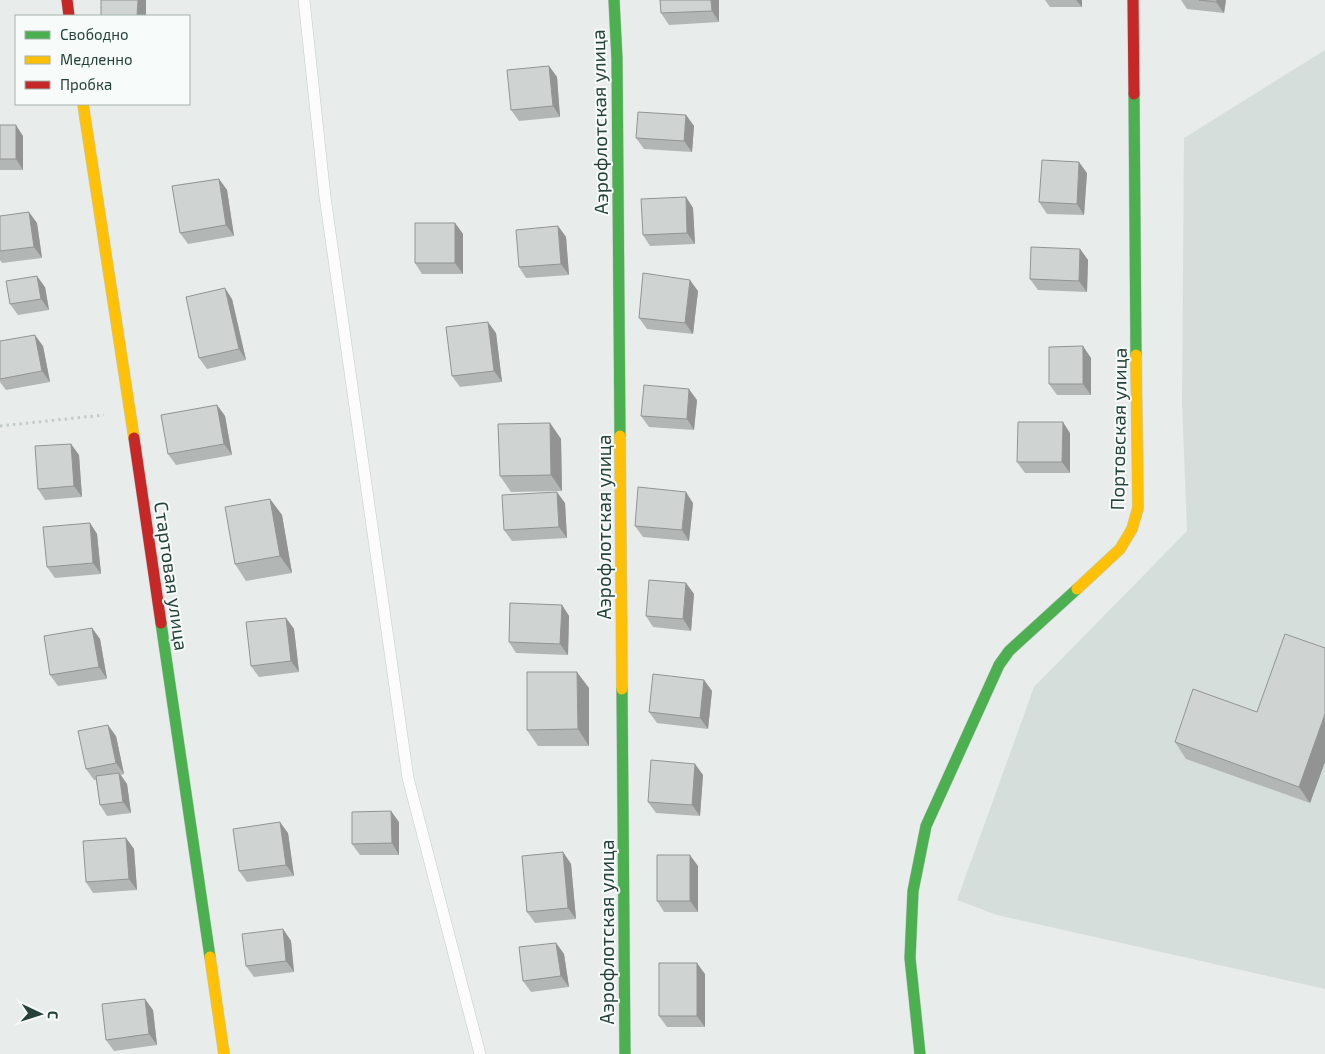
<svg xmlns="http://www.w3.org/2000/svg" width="1325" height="1054" font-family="'Exo 2',sans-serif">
  <rect width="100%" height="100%" fill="#e8edeb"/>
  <!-- built -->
  <path fill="#d6dedb" d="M1325,50V989L997,915L957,900L1034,687L1187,531L1182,402L1184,138Z"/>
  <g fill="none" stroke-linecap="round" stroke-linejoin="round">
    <defs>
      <path id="lane" d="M304,0L325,197L408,778L480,1054"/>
      <path id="fast" d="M614,0L617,59L620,436
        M1134,94L1136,355
        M161,623L210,957
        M622,689L625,1054
        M920,1054L910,958L913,891L926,826L999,665L1009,651L1077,589"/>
      <path id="slow" d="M83,104L134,438
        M620,436L622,689
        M1077,589L1120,549L1132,529L1138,508L1136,355
        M210,957L224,1054"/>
      <path id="jam" d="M67,0L69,16
        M1133,0L1134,94
        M134,438L161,623"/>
    </defs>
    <!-- lane casing -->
    <use href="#lane" stroke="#c5cac8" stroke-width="12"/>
    <!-- fast casing -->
    <use href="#fast" stroke="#c3cbc8" stroke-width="12"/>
    <!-- slow casing -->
    <use href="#slow" stroke="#c3cbc8" stroke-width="12"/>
    <!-- jam casing -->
    <use href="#jam" stroke="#c3cbc8" stroke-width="12"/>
    <!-- path -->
    <path stroke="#c3ccca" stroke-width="3" stroke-dasharray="2.5 4" stroke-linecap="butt" d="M0,426L104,415"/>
    <!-- lane -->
    <use href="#lane" stroke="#fcfcfc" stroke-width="11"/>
    <!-- fast -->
    <use href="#fast" stroke="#4caf50" stroke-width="11"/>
    <!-- slow -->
    <use href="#slow" stroke="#ffc107" stroke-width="11"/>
    <!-- jam -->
    <use href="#jam" stroke="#c62828" stroke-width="11"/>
  </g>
  <!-- wall -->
  <path fill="#b2b6b5" d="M660,0H719V22L669,25L661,13Z
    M1045,0H1082V7H1050Z
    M1181,0H1226L1224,13L1187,9Z
    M549,66L557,77L560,117L519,121L511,110Z
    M686,115L694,126L692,152L644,149L636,138Z
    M0,125L23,136V170H0Z
    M1087,173L1084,215L1047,214L1039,202Z
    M219,179L227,190L234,236L188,244L180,233Z
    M686,197L693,208L695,244L650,246L643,235Z
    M0,216L37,223L42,258L2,263L0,260Z
    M455,223L463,234V274H422L415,263Z
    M558,226L566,237L569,275L526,278L519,267Z
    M1080,249L1088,260L1087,292L1038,290L1030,279Z
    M45,287L49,310L18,315L10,304Z
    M698,291L693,334L647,329L639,318Z
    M232,299L246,360L207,369L199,358Z
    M496,333L502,382L460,387L452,376Z
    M0,341L43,346L50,382L6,390L0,382Z
    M1091,358V395H1057L1049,384Z
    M697,400L694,430L649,427L641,416Z
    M217,405L225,416L232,455L176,465L168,454Z
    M550,423L561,439L562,491L511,492L500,476Z
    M1070,433V473H1025L1017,462Z
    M71,444L79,455L82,497L45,500L38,489Z
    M270,499L282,515L292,573L246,581L235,564Z
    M565,503L567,538L512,541L504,530Z
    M693,503L689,541L643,537L635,526Z
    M90,523L97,534L101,574L55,578L47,567Z
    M686,583L694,594L691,631L653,627L646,616Z
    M562,605L569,616L568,655L516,653L509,642Z
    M286,618L294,629L299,672L259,677L251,666Z
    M92,628L100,639L107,679L58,686L50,675Z
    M1325,648V762L1310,803L1186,759L1175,742L1257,712Z
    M704,680L712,691L708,729L657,723L649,712Z
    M589,688V746H538L527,730Z
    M116,736L124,774L121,775L127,784L131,813L107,816L100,805L96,780H94L86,769Z
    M695,764L703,775L700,816L656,813L648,802Z
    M399,822V855H360L352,844Z
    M288,833L294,876L247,882L239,871Z
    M126,838L134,849L137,890L93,893L86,882Z
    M563,852L571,864L576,919L535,923L527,912Z
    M698,866V912H664L657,901Z
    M283,929L291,941L294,972L254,977L246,966Z
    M556,943L564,954L569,987L531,992L523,981Z
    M705,974V1027H667L659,1016Z
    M153,1010L157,1045L114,1051L106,1040Z"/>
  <!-- shaded-wall -->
  <path fill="#919493" d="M138,0H146V16H137Z
    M711,0H719V22L712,11Z
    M1076,0H1082V7Z
    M1217,0H1226L1224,13L1216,2Z
    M549,66L557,77L560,117L553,106Z
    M686,115L694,126L692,152L684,141Z
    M16,125L23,136V170L16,159Z
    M1079,162L1087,173L1084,215L1077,204Z
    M219,179L227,190L234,236L226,225Z
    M686,197L693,208L695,244L687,233Z
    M29,212L37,223L42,258L34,247Z
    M455,223L463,234V274L455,263Z
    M558,226L566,237L569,275L561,264Z
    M1080,249L1088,260L1087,292L1079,281Z
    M37,276L45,287L49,310L41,299Z
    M690,280L698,291L693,334L685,323Z
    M225,288L232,299L246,360L239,349Z
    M488,322L496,333L502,382L494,371Z
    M35,335L43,346L50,382L42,371Z
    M1083,346L1091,358V395L1083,384Z
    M689,389L697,400L694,430L687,419Z
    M217,405L225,416L232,455L224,444Z
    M1063,422L1070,433V473L1062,462Z
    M550,423L561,439L562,491L551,475Z
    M71,444L79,455L82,497L74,486Z
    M557,492L565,503L567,538L559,527Z
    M686,492L693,503L689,541L682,530Z
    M270,499L282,515L292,573L280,556Z
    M90,523L97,534L101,574L93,563Z
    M686,583L694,594L691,631L683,619Z
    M562,605L569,616L568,655L560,644Z
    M286,618L294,629L299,672L291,661Z
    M92,628L100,639L107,679L99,667Z
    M577,672L589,688V746L578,729Z
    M704,680L712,691L708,729L700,718Z
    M1325,714V762L1310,803L1299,787Z
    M108,725L116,736L124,774L116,763Z
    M695,764L703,775L700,816L692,805Z
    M119,773L127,784L131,813L123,802Z
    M391,811L399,822V855L392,843Z
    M280,822L288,833L294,876L286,865Z
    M126,838L134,849L137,890L129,879Z
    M563,852L571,864L576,919L568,908Z
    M690,855L698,866V912L690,901Z
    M283,929L291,941L294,972L286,961Z
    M556,943L564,954L569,987L561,976Z
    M697,963L705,974V1027L697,1016Z
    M145,999L153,1010L157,1045L149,1034Z"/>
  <!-- building -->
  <path fill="#cfd4d2" stroke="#919493" d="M101,0H138L137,16H101Z
    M660,0H711L712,11L661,13Z
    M1199,0H1217L1216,2Z
    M549,66L553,106L511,110L507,70Z
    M638,112L686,115L684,141L636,138Z
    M0,125H16V159H0Z
    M1042,160L1079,162L1077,204L1039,202Z
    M219,179L226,225L180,233L172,186Z
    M686,197L687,233L643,235L641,199Z
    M29,212L34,247L0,251V216Z
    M415,223H455V263H415Z
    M558,226L561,264L519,267L516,230Z
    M1031,247L1080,249L1079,281L1030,279Z
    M643,273L690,280L685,323L639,318Z
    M37,276L41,299L10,304L6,281Z
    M225,288L239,349L199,358L186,297Z
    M488,322L494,371L452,376L446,327Z
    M35,335L42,371L0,379V341Z
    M1083,346V384H1049V347Z
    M644,385L689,389L687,419L641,416Z
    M217,405L224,444L168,454L161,415Z
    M1018,422H1063L1062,462H1017Z
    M550,423L551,475L500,476L498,424Z
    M71,444L74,486L38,489L35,446Z
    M638,487L686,492L682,530L635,526Z
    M557,492L559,527L504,530L502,495Z
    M270,499L280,556L235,564L225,507Z
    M90,523L93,563L47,567L43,527Z
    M649,580L686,583L683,619L646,616Z
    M510,603L562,605L560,644L509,642Z
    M286,618L291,661L251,666L246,622Z
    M92,628L99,667L50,675L44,636Z
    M1285,634L1325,648V714L1299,787L1175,742L1193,689L1257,712Z
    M527,672H577L578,729L527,730Z
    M653,674L704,680L700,718L649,712Z
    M108,725L116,763L86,769L78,731Z
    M651,760L695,764L692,805L648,802Z
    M119,773L123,802L100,805L96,776Z
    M391,811L392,843L352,844V812Z
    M280,822L286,865L239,871L233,829Z
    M126,838L129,879L86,882L83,841Z
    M563,852L568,908L527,912L522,856Z
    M657,855H690V901H657Z
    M283,929L286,961L246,966L242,934Z
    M556,943L561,976L523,981L519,947Z
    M659,963H697V1016H659Z
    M145,999L149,1034L106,1040L102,1004Z"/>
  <g text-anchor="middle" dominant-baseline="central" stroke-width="4" stroke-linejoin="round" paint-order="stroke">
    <!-- street labels -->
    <g font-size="19" fill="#24423a" stroke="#f7fbf9">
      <text transform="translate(599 122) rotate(-91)">Аэрофлотская улица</text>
      <text transform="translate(1118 429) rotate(-89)">Портовская улица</text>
      <text transform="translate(603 527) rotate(-90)">Аэрофлотская улица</text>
      <text transform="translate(172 576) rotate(82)">Стартовая улица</text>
      <text transform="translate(606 932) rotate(-90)">Аэрофлотская улица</text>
    </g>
  </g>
  <!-- legend -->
  <rect x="15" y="15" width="175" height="90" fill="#f7fbf9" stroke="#a3b1ad"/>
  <rect x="25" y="31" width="25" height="8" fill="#4caf50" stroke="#a3b1ad"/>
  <text x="60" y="40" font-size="15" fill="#24423a">Свободно</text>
  <rect x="25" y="56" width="25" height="8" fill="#ffc107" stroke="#a3b1ad"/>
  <text x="60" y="65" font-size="15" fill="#24423a">Медленно</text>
  <rect x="25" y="81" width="25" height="8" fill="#c62828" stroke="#a3b1ad"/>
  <text x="60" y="90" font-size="15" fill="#24423a">Пробка</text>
  <!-- north arrow -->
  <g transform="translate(40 1014) rotate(94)" stroke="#f7fbf9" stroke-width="4" paint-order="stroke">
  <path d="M0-4L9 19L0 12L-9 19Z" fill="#24423a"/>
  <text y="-8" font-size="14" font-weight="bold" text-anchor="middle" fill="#24423a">С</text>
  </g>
</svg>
